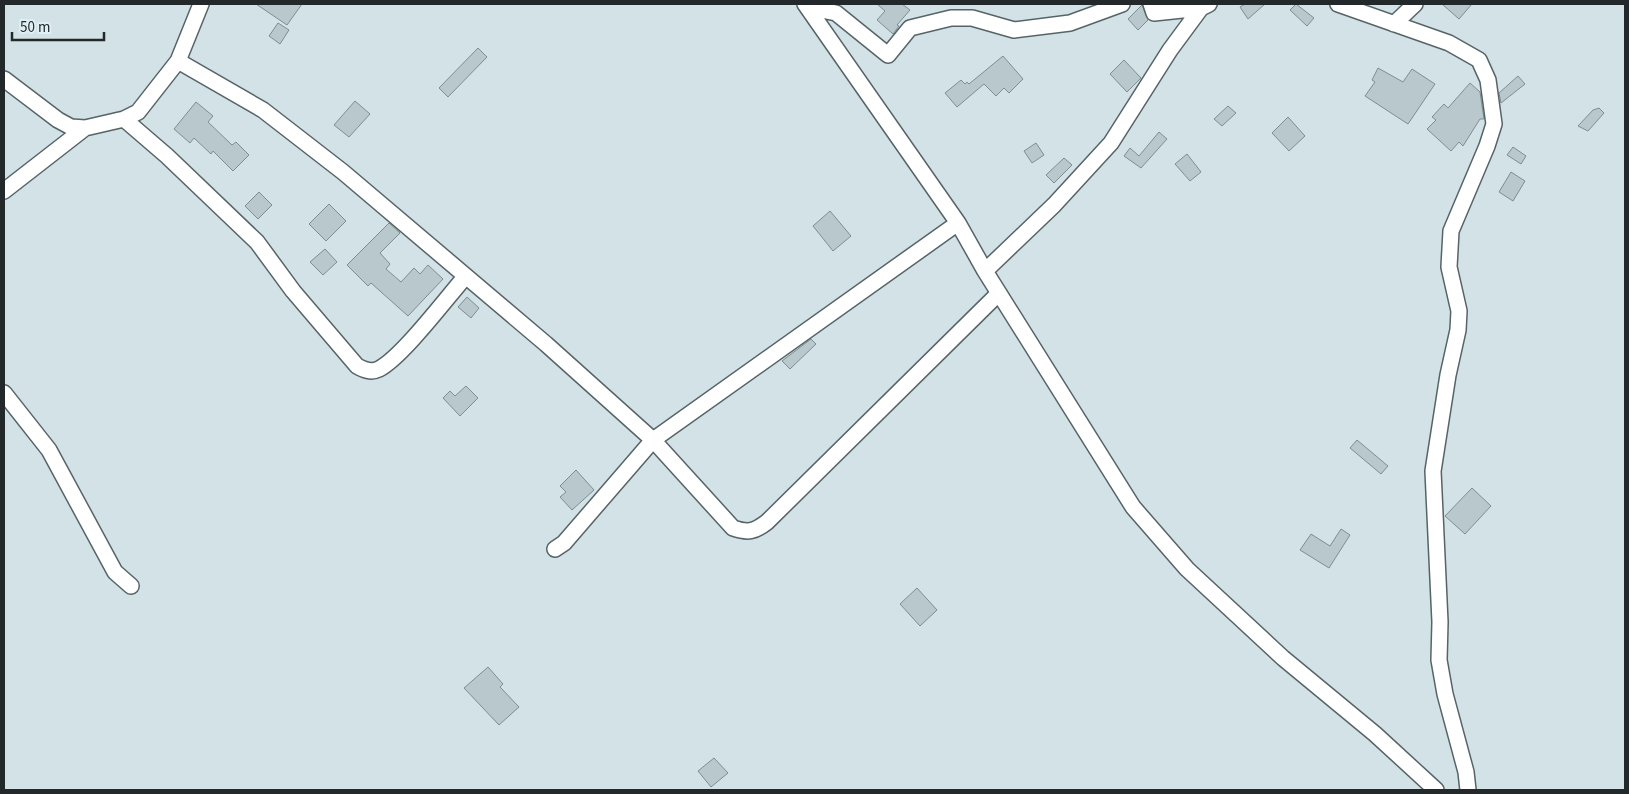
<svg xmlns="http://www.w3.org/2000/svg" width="1629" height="794" font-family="'Source Sans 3',sans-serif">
  <rect width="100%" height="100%" fill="#d2e2e6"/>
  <!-- building -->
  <path fill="#b8c8cc" stroke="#7e8d90" d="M256,4H302L287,25Z
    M877,4H902L910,10L897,25L899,26L893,34L877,20L885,11Z
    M1245,4H1265L1248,19L1240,7Z
    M1296,4L1314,18L1307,26L1290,10Z
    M1442,4H1472L1459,19Z
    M1142,5L1148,20L1138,30L1128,19Z
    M278,23L289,30L280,44L269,36Z
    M478,48L487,57L448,97L439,88Z
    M1003,56L1023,79L1009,93L1004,88L996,96L984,84L957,107L945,93L961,80L965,84L967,82L969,84Z
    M1124,60L1141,78L1127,92L1110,74Z
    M1378,68L1403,82L1412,69L1435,84L1408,124L1365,96L1375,82L1372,80Z
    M1518,76L1525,84L1501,103L1499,93Z
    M1470,83L1480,92L1484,119H1480L1463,146L1459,142L1451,151L1427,129L1436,120L1432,117L1444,104L1448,108Z
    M355,101L370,114L349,137L334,125Z
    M196,102L213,116L208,122L232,145L236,142L249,155L233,171L213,151L211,154L194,138L190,143L174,129Z
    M1228,106L1236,113L1222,126L1214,119Z
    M1599,108L1604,113L1588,131L1578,126L1593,110Z
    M1288,117L1305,136L1289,151L1272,133Z
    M1159,132L1167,139L1141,168L1124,156L1130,148L1139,156Z
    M1036,143L1044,155L1032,163L1024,151Z
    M1513,147L1526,156L1521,164L1507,155Z
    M1187,154L1201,172L1190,181L1175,164Z
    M1064,158L1072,165L1054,183L1046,175Z
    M1511,172L1525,181L1513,201L1499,192Z
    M259,192L272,205L258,219L245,206Z
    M329,204L346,221L326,241L309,224Z
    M830,211L851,236L833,251L813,226Z
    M389,223L400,233L380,253L390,264L386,269L401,282L414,268L420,274L428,265L443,279L408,316L371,283L368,286L347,265Z
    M325,249L337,262L323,275L310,262Z
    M467,297L479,308L471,318L458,307Z
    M811,339L816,344L790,369L782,361Z
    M466,386L478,398L460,416L443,398L450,391L455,396Z
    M1357,440L1388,466L1381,474L1350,448Z
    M576,470L594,490L572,510L560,497L566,492L560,486Z
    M1472,488L1491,506L1465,534L1445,516Z
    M1341,529L1350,535L1329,568L1300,550L1311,534L1330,546Z
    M917,588L937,610L920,626L900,604Z
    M488,667L503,684L500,687L519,707L499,725L464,688Z
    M714,758L728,773L711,787L698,771Z"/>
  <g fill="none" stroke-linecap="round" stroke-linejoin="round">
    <defs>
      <path id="minor" d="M805,4L958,223L985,271L1133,507L1187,569L1283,658L1375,734L1436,790
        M1151,4L1154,13L1201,8
        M1338,4L1449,43L1479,60L1488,80L1494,124L1487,146L1451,231L1449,267L1459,311L1458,330L1448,375L1433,471L1440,622L1439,660L1445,694L1466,772L1468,790
        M807,7L836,13L888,55L910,28L951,18H972L1014,30L1070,23L1122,4
        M1394,24L1415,4
        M178,61L263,110L343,172L546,344L653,440L733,528C748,533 754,532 767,522L999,293
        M4,79L58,120L71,127L85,128L124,119L138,112L178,61L201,4
        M124,119L167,156L257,242L293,291L357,366C364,370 371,373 379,369C402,357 445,300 465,277
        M4,191L85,128
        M985,271L1054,205L1111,143L1170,50L1201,8L1209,4
        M4,393L49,450L115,572L131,586
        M555,549L564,543L653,440L958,223"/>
    </defs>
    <!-- minor casing -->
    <use href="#minor" stroke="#566468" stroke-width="18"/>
    <!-- minor -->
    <use href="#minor" stroke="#fff" stroke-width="15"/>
  </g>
  <!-- border -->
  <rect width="1629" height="794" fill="none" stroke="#23292a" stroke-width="10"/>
  <!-- scale -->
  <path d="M12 32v8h92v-8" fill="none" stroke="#23292a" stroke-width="2.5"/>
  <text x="20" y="32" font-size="15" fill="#23292a" stroke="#dfeff3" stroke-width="4" paint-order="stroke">50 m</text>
</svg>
